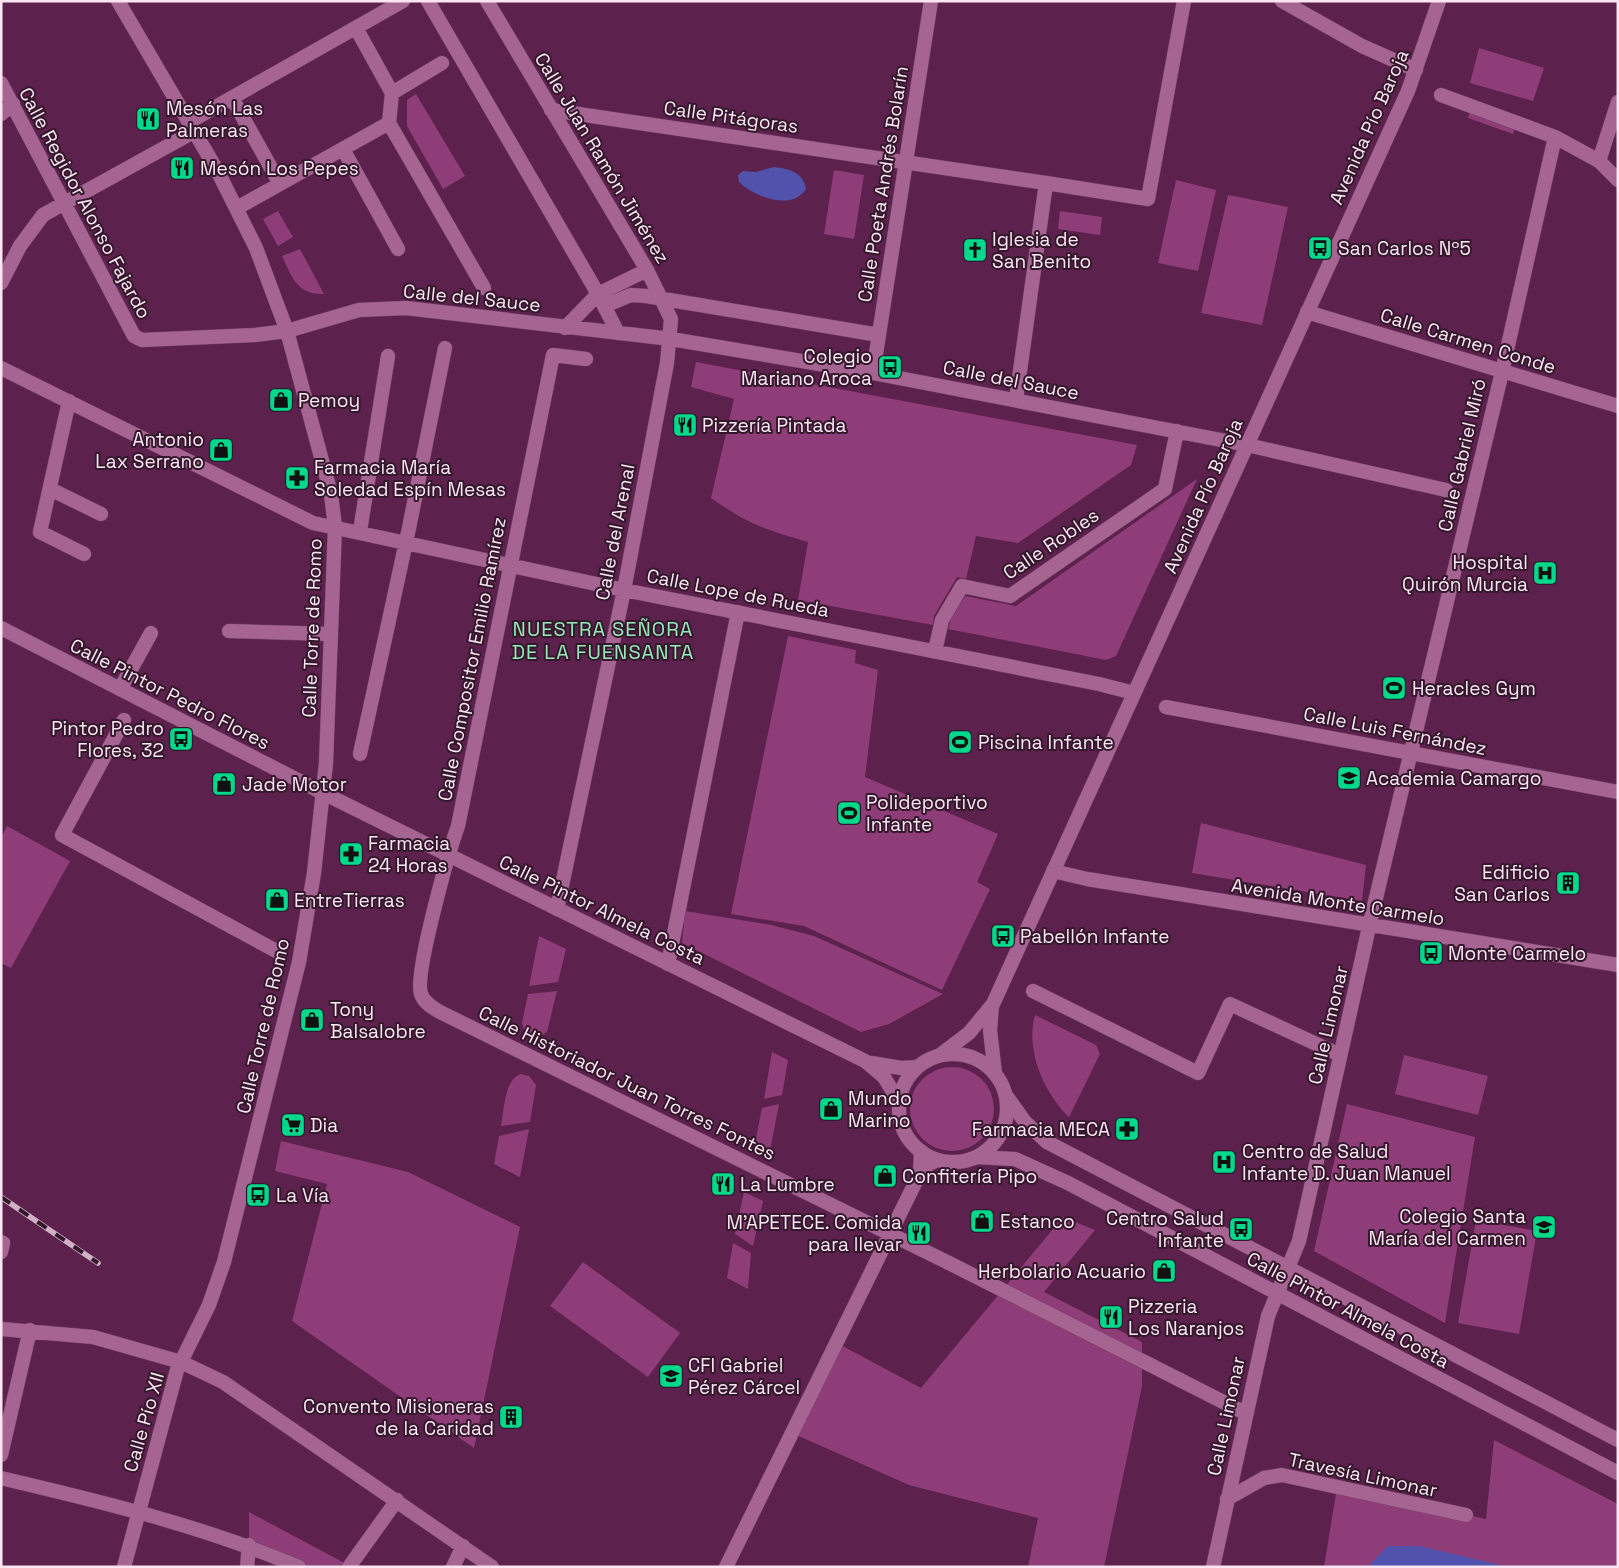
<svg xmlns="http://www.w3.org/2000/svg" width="1619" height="1568" font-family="'Space Grotesk',sans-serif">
  <rect width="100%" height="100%" fill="#5d214d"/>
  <!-- green -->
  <path fill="#8e3d78" d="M1479,48L1544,68L1533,101L1470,83Z
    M416,94L465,176L443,189L407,126V100Z
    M1473,101L1519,116L1513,134L1468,118Z
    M834,170L864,175L854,239L824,234Z
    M1176,180L1216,190L1198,271L1158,263Z
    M1228,195L1288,207L1262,325L1201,313Z
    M278,211L293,237L278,246L263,219Z
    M1060,211L1102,217L1100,235L1058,229Z
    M300,249L324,294C297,295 292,277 282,256Z
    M696,362L1137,445L1131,465L1018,543L976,536L966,579L957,577L934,616L933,625L798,600L808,542C766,530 748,524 711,498L734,399L691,387Z
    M1197,479L1116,656L1106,660L948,629L951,619L965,596L1016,606Z
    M788,636L856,650L855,663L878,670L865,777L998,834L977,882L990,889L942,990L804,926L731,914Z
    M1201,823L1366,865L1362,901L1192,873Z
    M7,826L70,861L11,968L1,963V838Z
    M685,911L771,925L814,936L943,994L889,1024L861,1032L682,943Z
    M539,936L566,949L558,982L529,986Z
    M557,991L547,1032L537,1038L526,1035L522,1023L528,994Z
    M1035,1015L1096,1045L1100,1054L1069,1117C1044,1093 1025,1050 1035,1015Z
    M772,1052L788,1060L782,1095L764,1099Z
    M1404,1055L1488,1076L1478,1115L1395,1094Z
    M910 1109a42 42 0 1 1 84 0a42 42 0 1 1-84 0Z
    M521,1074L529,1076L536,1085L530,1122L501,1126C504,1111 504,1079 521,1074Z
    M779,1104L769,1156L754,1148L762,1108Z
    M1347,1104L1475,1137L1445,1323L1314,1251Z
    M529,1129L520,1177L494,1164L499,1136Z
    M281,1141L408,1172L520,1227L474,1448L292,1321L327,1184L275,1171Z
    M744,1192L763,1201L753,1246L735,1234Z
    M1063,1217L1095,1230L1044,1292L1142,1342V1386L1104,1567H1028L1038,1518L909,1485L792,1433L837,1343L921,1388Z
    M1476,1220L1537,1231L1519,1334L1458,1323Z
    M733,1243L751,1253L748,1289L727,1278Z
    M583,1262L680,1333L648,1377L550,1306Z
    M1494,1440L1618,1504V1567H1324L1337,1487L1486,1519Z
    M249,1512L350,1566L299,1567L249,1545Z"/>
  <!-- water -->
  <path fill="#5052ab" d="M774,167C790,169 803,172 806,189C792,212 753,196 739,182L738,175L743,171L756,172Z
    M1388,1546H1419L1509,1567H1372L1371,1563Z"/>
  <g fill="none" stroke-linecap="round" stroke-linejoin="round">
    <defs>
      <path id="pedestrian" d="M1441,95L1555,137L1599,161L1618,180
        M551,110L1046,183
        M1599,161L1618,102
        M1502,372L1555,137
        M1016,400L1046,183L1148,199L1184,1
        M229,631L331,634
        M1166,707L1618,792
        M124,720L62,835L280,953
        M1033,991L1198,1073L1230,1004L1340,1055
        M949,1263L1180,1380"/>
      <path id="minor" d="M428,1L598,294L618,333
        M487,1L647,270L671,319L667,363L624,590L557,909
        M1282,1L1362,46L1416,70
        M356,28L392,93
        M1,83L134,336L142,340L255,335L287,331L359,310L406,308L671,339L873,373L1247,445L1446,490
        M392,93L442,63
        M232,98L280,184
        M1,114L13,104
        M189,122L403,1
        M389,123L484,288
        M343,149L398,249
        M237,208L389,123L392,93
        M1,283L20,246L43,215L195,131
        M604,306L631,295L646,296L879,335
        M1307,312L1618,406
        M565,328L598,294L647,270
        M586,359L553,355L458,826C449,851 414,974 421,994C424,1003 433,1008 440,1012L949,1263
        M1,368L313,523L624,590L1099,684L1134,693
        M873,373L931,1
        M69,401L40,532L84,554
        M50,489L101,514
        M360,531L388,356
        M935,651L942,620L962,586L1010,596L1165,489L1177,431
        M120,689L151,633
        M360,754L409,528L445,348
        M1053,871L1087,879L1618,965
        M668,964L738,612
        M920,1173L921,1151
        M1,1242L3,1243L1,1252
        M1,1329L93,1337L181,1362L223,1382L492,1567
        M1180,1380L1245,1413
        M1,1455L30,1330
        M1,1478C103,1502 203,1526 299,1567
        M1227,1499L1264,1478L1282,1475L1466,1515
        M247,1567L249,1545
        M349,1567L397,1500
        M453,1567L463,1546
        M726,1567L920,1173L929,1164L937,1160
        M1213,1567L1268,1316L1299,1241L1369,927L1502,372"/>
      <path id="secondary" d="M118,1L218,172L256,248L287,331L331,494L335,527L326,763L314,873L299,962L224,1262L209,1305L177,1370L124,1567
        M1,628L323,793L865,1061L884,1077L899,1102
        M992,1005L990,1030L995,1074
        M899 1108a54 54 0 1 1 108 0a54 54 0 1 1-108 0Z
        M940,1055L969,1033L993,1004L1408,91L1439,1
        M871,1063L901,1068L917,1067
        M1005,1094L1025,1122L1047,1142L1618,1440
        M976,1157L1015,1159L1068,1183L1618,1473"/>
    </defs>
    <!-- pedestrian casing -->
    <use href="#pedestrian" stroke="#744369" stroke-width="15"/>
    <!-- minor casing -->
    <use href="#minor" stroke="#744369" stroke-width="15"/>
    <!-- secondary casing -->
    <use href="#secondary" stroke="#744369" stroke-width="15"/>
    <!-- pedestrian -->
    <use href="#pedestrian" stroke="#a66492" stroke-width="14"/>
    <!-- minor -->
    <use href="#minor" stroke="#a66492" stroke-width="14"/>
    <!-- secondary -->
    <use href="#secondary" stroke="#a66492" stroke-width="14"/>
    <defs>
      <path id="rail" d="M1,1197L98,1263"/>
    </defs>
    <!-- rail casing -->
    <use href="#rail" stroke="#d0b0c6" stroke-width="5.5"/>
    <!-- rail -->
    <use href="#rail" stroke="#33182b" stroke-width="4" stroke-dasharray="11" stroke-linecap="butt"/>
  </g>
  <!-- icons -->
  <defs>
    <symbol id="restaurant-square" viewBox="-11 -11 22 22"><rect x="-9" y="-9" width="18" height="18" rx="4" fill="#00d98c" stroke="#33182b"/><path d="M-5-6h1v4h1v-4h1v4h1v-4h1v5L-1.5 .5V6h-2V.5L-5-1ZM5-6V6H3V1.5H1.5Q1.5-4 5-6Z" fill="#111"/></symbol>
    <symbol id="bus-square" viewBox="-11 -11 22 22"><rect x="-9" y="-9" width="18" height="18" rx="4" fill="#00d98c" stroke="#33182b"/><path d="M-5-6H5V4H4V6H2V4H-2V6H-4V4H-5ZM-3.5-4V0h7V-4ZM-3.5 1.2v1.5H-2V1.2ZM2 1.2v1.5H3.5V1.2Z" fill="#111"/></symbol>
    <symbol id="church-square" viewBox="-11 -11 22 22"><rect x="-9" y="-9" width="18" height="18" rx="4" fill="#00d98c" stroke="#33182b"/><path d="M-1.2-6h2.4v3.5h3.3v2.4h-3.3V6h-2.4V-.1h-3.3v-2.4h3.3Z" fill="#111"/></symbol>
    <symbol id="shop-square" viewBox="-11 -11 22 22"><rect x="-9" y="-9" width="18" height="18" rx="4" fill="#00d98c" stroke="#33182b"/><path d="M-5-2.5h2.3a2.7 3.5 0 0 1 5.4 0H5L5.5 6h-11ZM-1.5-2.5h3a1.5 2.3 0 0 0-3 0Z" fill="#111"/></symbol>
    <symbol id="pharmacy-square" viewBox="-11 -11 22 22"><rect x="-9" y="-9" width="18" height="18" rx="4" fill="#00d98c" stroke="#33182b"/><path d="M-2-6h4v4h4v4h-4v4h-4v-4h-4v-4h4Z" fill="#111"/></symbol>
    <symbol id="hospital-square" viewBox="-11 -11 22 22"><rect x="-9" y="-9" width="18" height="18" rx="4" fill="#00d98c" stroke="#33182b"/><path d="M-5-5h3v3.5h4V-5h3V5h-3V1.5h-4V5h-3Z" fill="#111"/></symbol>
    <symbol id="stadium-square" viewBox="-11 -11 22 22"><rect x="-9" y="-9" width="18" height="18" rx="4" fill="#00d98c" stroke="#33182b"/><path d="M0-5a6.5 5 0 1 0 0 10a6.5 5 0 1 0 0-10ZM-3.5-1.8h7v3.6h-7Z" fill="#111"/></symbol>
    <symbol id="school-square" viewBox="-11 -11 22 22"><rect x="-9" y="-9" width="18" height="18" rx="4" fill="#00d98c" stroke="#33182b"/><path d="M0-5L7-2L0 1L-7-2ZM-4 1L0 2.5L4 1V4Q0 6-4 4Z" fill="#111"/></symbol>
    <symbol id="building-square" viewBox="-11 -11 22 22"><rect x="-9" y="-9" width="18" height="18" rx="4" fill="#00d98c" stroke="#33182b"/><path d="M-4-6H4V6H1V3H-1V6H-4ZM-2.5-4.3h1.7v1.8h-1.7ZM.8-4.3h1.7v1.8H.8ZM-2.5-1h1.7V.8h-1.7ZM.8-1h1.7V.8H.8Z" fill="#111"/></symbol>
    <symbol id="supermarket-square" viewBox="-11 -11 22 22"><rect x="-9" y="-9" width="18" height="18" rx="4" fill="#00d98c" stroke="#33182b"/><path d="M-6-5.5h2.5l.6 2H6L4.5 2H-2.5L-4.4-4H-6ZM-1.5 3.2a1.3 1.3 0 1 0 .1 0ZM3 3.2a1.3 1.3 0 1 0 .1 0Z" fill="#111"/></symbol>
  </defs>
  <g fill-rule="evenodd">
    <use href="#restaurant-square" x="134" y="105" width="28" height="28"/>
    <use href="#restaurant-square" x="168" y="154" width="28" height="28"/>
    <use href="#bus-square" x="1306" y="234" width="28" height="28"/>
    <use href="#church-square" x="961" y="236" width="28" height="28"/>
    <use href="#bus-square" x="876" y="353" width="28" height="28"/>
    <use href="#shop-square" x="267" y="386" width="28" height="28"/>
    <use href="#restaurant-square" x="671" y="411" width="28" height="28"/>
    <use href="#shop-square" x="207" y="436" width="28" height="28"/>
    <use href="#pharmacy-square" x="283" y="464" width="28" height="28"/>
    <use href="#hospital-square" x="1531" y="559" width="28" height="28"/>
    <use href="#stadium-square" x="1380" y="674" width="28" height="28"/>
    <use href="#bus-square" x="167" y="725" width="28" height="28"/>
    <use href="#stadium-square" x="946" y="728" width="28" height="28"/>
    <use href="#school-square" x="1335" y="764" width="28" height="28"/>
    <use href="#shop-square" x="210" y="770" width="28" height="28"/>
    <use href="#stadium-square" x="835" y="799" width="28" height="28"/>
    <use href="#pharmacy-square" x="337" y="840" width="28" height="28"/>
    <use href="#building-square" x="1554" y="869" width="28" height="28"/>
    <use href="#shop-square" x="263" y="886" width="28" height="28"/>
    <use href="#bus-square" x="989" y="922" width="28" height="28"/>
    <use href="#bus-square" x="1417" y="939" width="28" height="28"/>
    <use href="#shop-square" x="298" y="1006" width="28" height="28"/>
    <use href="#shop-square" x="817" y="1095" width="28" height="28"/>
    <use href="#supermarket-square" x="279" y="1111" width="28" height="28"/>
    <use href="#pharmacy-square" x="1113" y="1115" width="28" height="28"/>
    <use href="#hospital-square" x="1210" y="1148" width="28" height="28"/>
    <use href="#shop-square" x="871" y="1162" width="28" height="28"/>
    <use href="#restaurant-square" x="709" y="1170" width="28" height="28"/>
    <use href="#bus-square" x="244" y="1181" width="28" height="28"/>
    <use href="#shop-square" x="968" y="1207" width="28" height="28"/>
    <use href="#school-square" x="1530" y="1213" width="28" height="28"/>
    <use href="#bus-square" x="1227" y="1215" width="28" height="28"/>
    <use href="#restaurant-square" x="905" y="1219" width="28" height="28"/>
    <use href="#shop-square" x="1150" y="1257" width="28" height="28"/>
    <use href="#restaurant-square" x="1097" y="1303" width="28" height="28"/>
    <use href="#school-square" x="657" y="1362" width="28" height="28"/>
    <use href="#building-square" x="497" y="1403" width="28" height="28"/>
  </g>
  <g text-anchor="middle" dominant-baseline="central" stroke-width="4" stroke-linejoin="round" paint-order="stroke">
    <!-- poi labels -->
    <g font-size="19" fill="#fbe5f3" stroke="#33182b" text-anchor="start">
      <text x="166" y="108">Mesón Las<tspan x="166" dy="22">Palmeras</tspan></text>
      <text x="200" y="168">Mesón Los Pepes</text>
      <text x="992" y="239">Iglesia de<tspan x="992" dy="22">San Benito</tspan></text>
      <text x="1338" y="248">San Carlos Nº5</text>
      <text x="872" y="356" text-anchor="end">Colegio<tspan x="872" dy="22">Mariano Aroca</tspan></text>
      <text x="298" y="400">Pemoy</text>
      <text x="702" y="425">Pizzería Pintada</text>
      <text x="204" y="439" text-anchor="end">Antonio<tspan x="204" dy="22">Lax Serrano</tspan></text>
      <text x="314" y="467">Farmacia María<tspan x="314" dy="22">Soledad Espín Mesas</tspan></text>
      <text x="1528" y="562" text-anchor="end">Hospital<tspan x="1528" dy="22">Quirón Murcia</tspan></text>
      <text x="1412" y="688">Heracles Gym</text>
      <text x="164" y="728" text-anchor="end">Pintor Pedro<tspan x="164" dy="22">Flores, 32</tspan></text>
      <text x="978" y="742">Piscina Infante</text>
      <text x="1366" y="778">Academia Camargo</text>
      <text x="242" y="784">Jade Motor</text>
      <text x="866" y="802">Polideportivo<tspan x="866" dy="22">Infante</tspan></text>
      <text x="368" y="843">Farmacia<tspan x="368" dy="22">24 Horas</tspan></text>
      <text x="1550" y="872" text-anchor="end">Edificio<tspan x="1550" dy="22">San Carlos</tspan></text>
      <text x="294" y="900">EntreTierras</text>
      <text x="1020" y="936">Pabellón Infante</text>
      <text x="1448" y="953">Monte Carmelo</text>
      <text x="330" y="1009">Tony<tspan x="330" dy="22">Balsalobre</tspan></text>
      <text x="848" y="1098">Mundo<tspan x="848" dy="22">Marino</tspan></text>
      <text x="310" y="1125">Dia</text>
      <text x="1110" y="1129" text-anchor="end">Farmacia MECA</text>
      <text x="1242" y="1151">Centro de Salud<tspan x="1242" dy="22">Infante D. Juan Manuel</tspan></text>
      <text x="902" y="1176">Confitería Pipo</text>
      <text x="740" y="1184">La Lumbre</text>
      <text x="276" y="1195">La Vía</text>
      <text x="1526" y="1216" text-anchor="end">Colegio Santa<tspan x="1526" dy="22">María del Carmen</tspan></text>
      <text x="1224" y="1218" text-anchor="end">Centro Salud<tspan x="1224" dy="22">Infante</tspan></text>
      <text x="1000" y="1221">Estanco</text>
      <text x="902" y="1222" text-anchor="end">M'APETECE. Comida<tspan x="902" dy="22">para llevar</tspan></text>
      <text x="1146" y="1271" text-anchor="end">Herbolario Acuario</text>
      <text x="1128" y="1306">Pizzeria<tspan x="1128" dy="22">Los Naranjos</tspan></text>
      <text x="688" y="1365">CFI Gabriel<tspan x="688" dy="22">Pérez Cárcel</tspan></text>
      <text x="494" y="1406" text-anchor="end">Convento Misioneras<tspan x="494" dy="22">de la Caridad</tspan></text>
    </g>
    <!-- street labels -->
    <g font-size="19" fill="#fbe5f3" stroke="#33182b">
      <text transform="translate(731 117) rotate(8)">Calle Pitágoras</text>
      <text transform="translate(1369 127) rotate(-66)">Avenida Pío Baroja</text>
      <text transform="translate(602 158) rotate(59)">Calle Juan Ramón Jiménez</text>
      <text transform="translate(883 184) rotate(-81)">Calle Poeta Andrés Bolarín</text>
      <text transform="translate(85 203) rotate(62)">Calle Regidor Alonso Fajardo</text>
      <text transform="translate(472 298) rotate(6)">Calle del Sauce</text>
      <text transform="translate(1468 341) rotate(17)">Calle Carmen Conde</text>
      <text transform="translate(1011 380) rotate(11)">Calle del Sauce</text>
      <text transform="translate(1462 455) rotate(-77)">Calle Gabriel Miró</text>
      <text transform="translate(1203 496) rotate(-66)">Avenida Pío Baroja</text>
      <text transform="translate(615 532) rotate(-79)">Calle del Arenal</text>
      <text transform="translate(1051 544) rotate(-34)">Calle Robles</text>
      <text transform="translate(738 593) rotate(11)">Calle Lope de Rueda</text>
      <text transform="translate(312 628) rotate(-88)">Calle Torre de Romo</text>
      <text transform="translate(472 659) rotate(-79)">Calle Compositor Emilio Ramírez</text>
      <text transform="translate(170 694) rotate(27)">Calle Pintor Pedro Flores</text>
      <text transform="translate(1395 731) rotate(11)">Calle Luis Fernández</text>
      <text transform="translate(1338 902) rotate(9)">Avenida Monte Carmelo</text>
      <text transform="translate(602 910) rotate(26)">Calle Pintor Almela Costa</text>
      <text transform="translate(1328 1025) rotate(-77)">Calle Limonar</text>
      <text transform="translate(263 1026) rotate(-77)">Calle Torre de Romo</text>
      <text transform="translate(627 1083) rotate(26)">Calle Historiador Juan Torres Fontes</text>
      <text transform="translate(1348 1310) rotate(28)">Calle Pintor Almela Costa</text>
      <text transform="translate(1226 1416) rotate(-78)">Calle Limonar</text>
      <text transform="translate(144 1422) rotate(-74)">Calle Pío XII</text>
      <text transform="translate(1363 1475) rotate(12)">Travesía Limonar</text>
    </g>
    <!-- neighbourhood labels -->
    <g font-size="20" letter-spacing="1" fill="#98e7bb" stroke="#33182b">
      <text x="603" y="629">NUESTRA SEÑORA<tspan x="603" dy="23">DE LA FUENSANTA</tspan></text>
    </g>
  </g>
  <!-- border -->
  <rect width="1619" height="1568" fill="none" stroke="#fbe5f3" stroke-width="5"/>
</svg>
